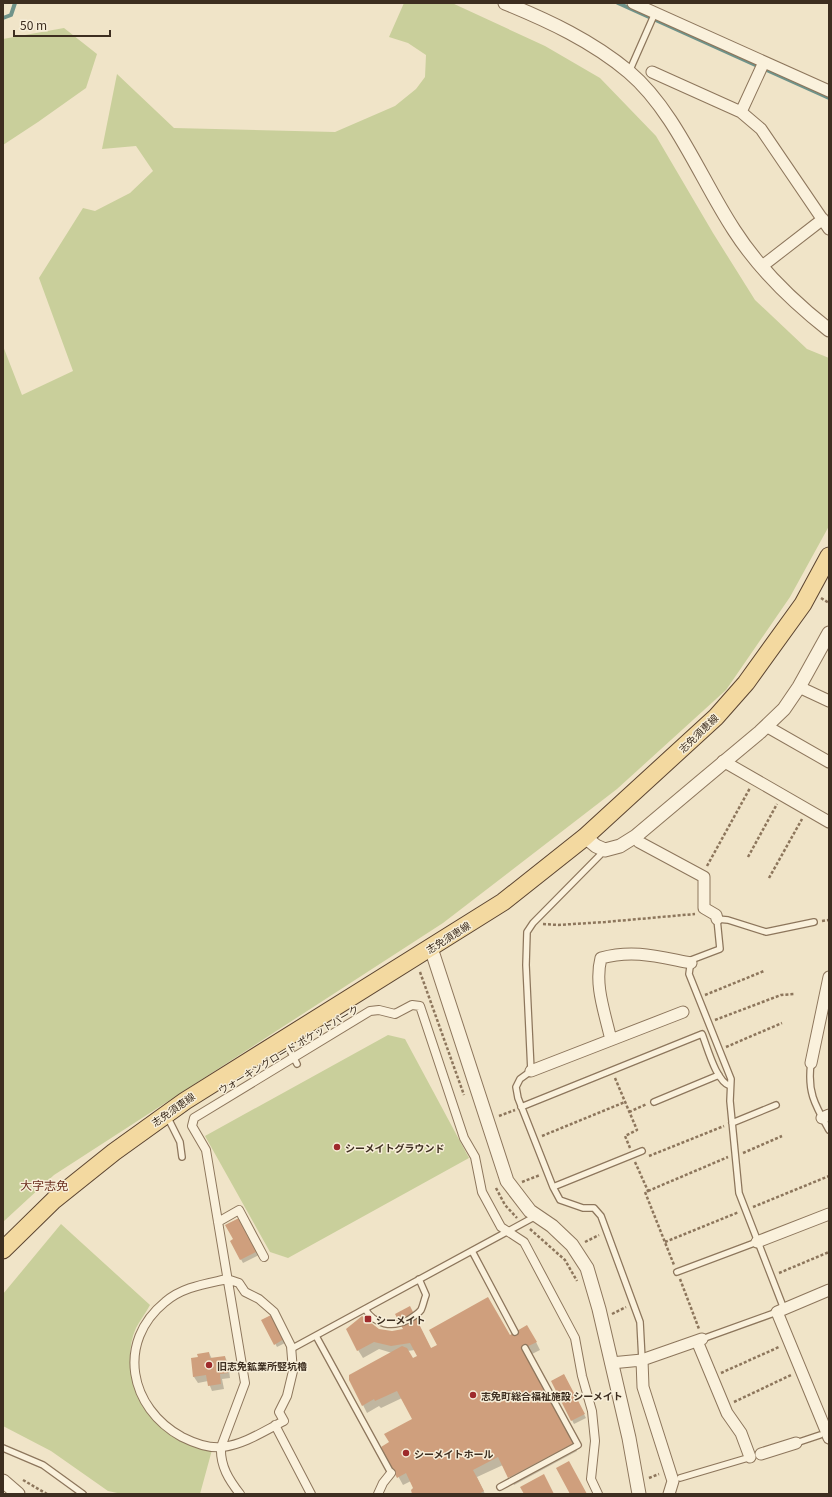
<svg xmlns="http://www.w3.org/2000/svg" width="832" height="1497" font-family="Georgia,'Noto Sans JP',serif">
  <rect width="100%" height="100%" fill="#f0e4c8"/>
  <!-- green -->
  <path fill="#c9cf9b" d="M404,3H452L545,46L600,78L656,136L713,233L755,300L807,349L829,358V526L790,597L726,690L617,789L443,923L54,1175L3,1222V346L22,395L73,371L39,278L83,208L95,211L130,193L153,171L136,146L102,149L117,74L174,128L335,132L395,106L416,89L425,77L426,55L408,43L389,37Z
    M64,28L97,54L86,88L38,122L3,145V39Z
    M388,1035L405,1039L469,1158L288,1258L270,1252L205,1136Z
    M61,1224L150,1305C146,1313 140,1320 136,1328C120,1364 138,1409 167,1432C181,1443 197,1447 212,1450L200,1494H122L108,1491L51,1451L3,1426V1294Z"/>
  <!-- shadow -->
  <path fill="#0003" fill-rule="evenodd" d="M239,1219L259,1255L243,1263L231,1241L234,1240Z
    M414,1315L431,1349L509,1336L536,1342L540,1350L526,1357L577,1451L514,1485L503,1465L477,1477L485,1494H413L415,1488L411,1481L403,1485L382,1447L391,1443L414,1419L402,1398L381,1408L379,1406L367,1413L363,1405L392,1353L379,1349L363,1358L358,1350L379,1330L392,1332L404,1330ZM415,1350L419,1356L412,1359L407,1351Z
    M271,1316L285,1343L277,1347L263,1320Z
    M209,1353L212,1359L225,1357L228,1363L230,1378L222,1379L224,1389L212,1391L208,1381L198,1383L194,1377L192,1359L199,1358Z
    M564,1375L586,1418L574,1424L552,1381Z"/>
  <g fill="none" stroke-linecap="round" stroke-linejoin="round">
    <!-- stream -->
    <path stroke="#6f938a" stroke-width="4" d="M618,3L829,98
      M3,18L11,15L15,3"/>
  </g>
  <!-- building -->
  <path fill="#cf9f7d" d="M239,1218L258,1251L240,1260L230,1241L233,1239L225,1225Z
    M488,1297L510,1335L527,1325L537,1342L522,1349L574,1443L508,1478L498,1457L473,1470L484,1491L479,1494H412L411,1490L413,1488L406,1473L397,1478L381,1447L389,1442L384,1434L412,1419L397,1391L375,1401L374,1399L362,1406L349,1380V1375L402,1346L407,1348L413,1358L417,1356L410,1343L391,1346L374,1342L357,1351L346,1329L362,1316L379,1329L392,1331L403,1329L395,1314L410,1306L431,1348L437,1345L429,1330Z
    M271,1315L284,1339L274,1345L261,1320Z
    M209,1352L210,1358L225,1356L228,1373L220,1374L221,1384L208,1386L206,1375L193,1377L191,1358L198,1357L197,1354Z
    M564,1374L585,1414L571,1421L551,1381Z
    M569,1461L587,1494H570L556,1468Z
    M544,1474L554,1494H524L520,1487Z"/>
  <g fill="none" stroke-linecap="round" stroke-linejoin="round">
    <defs>
      <path id="service" d="M629,72L655,13
        M605,850L533,923L527,932L526,965L531,1071L520,1079L516,1087L518,1098L553,1187L560,1200L583,1208H594L601,1216L640,1322L642,1360
        M285,1041L297,1064
        M811,1063C807,1092 815,1105 829,1130
        M654,1102L719,1075
        M521,1107L702,1034C708,1049 716,1081 730,1086
        M167,1116L180,1142L182,1157
        M732,1123L776,1105
        M553,1187L642,1151
        M472,1251L515,1332
        M677,1272L757,1242
        M365,1309C375,1325 392,1328 408,1320C413,1317 418,1314 421,1310C423,1306 424,1300 426,1295L419,1279
        M784,1309L739,1193L730,1101L731,1079L689,974L691,960L720,949L717,919L728,920L766,932L814,922
        M316,1336L391,1473
        M702,1339L777,1312
        M291,1349L536,1216
        M796,1443L820,1435
        M3,1448L43,1465L83,1494
        M680,1478L751,1457
        M500,1487L578,1445L525,1348"/>
      <path id="pedestrian" d="M218,1222L239,1210L264,1257
        M227,1279L239,1283L245,1292L259,1299L274,1312L291,1346L293,1371L287,1396L279,1412L284,1421C264,1431 245,1444 223,1447C209,1449 194,1443 182,1437C129,1408 116,1342 165,1302C182,1287 205,1284 227,1279Z
        M275,1425L311,1494
        M240,1494C229,1480 220,1466 221,1447L245,1383L206,1150L192,1126L194,1118L370,1011L379,1010L395,1014L412,1005L420,1006L464,1138L475,1157L482,1192L501,1227L524,1242L575,1338L582,1376L592,1411L595,1441L591,1479L598,1494
        M378,1494L383,1483L391,1473"/>
      <path id="minor" d="M633,3L829,91
        M652,72L741,112L761,129L829,229
        M741,112L764,62
        M761,267L823,219
        M799,687L829,701
        M766,726L829,762
        M723,761L829,822
        M636,836L639,842L704,877V908L716,915L717,919
        M611,1040C605,1013 594,985 601,958C634,949 659,957 691,963
        M811,1063L829,977
        M531,1071L683,1012
        M822,1118L829,1115
        M757,1242L829,1214
        M829,1290L777,1312L829,1438
        M697,1341L727,1413L741,1433L750,1457
        M642,1360L643,1387L673,1481L669,1494
        M611,1363L642,1360L702,1339
        M761,1454L796,1443"/>
      <path id="tertiary" d="M505,3C549,21 592,41 629,72C675,111 701,180 734,230C759,269 792,301 829,330
        M585,837L596,846L605,850L620,846L636,836L699,783L760,732L784,709L799,687L829,633
        M431,948L507,1181L530,1211L552,1226L572,1245L587,1268L599,1309L629,1438L639,1494
        M3,1481L18,1494"/>
      <path id="primary" d="M3,1250L54,1200L114,1152L185,1101L503,902L585,837L716,717L746,683L803,604L829,556"/>
    </defs>
    <!-- service casing -->
    <use href="#service" stroke="#8d765c" stroke-width="8"/>
    <!-- pedestrian casing -->
    <use href="#pedestrian" stroke="#8d765c" stroke-width="10"/>
    <!-- minor casing -->
    <use href="#minor" stroke="#8d765c" stroke-width="13"/>
    <!-- tertiary casing -->
    <use href="#tertiary" stroke="#8d765c" stroke-width="15"/>
    <!-- primary casing -->
    <use href="#primary" stroke="#5b4430" stroke-width="19"/>
    <!-- path -->
    <path stroke="#8d765c" stroke-width="2.5" stroke-dasharray="3 2" stroke-linecap="butt" d="M821,598L829,603
      M748,857L777,804
      M707,866L750,788
      M769,878L802,819
      M822,921L829,920
      M543,924L558,925L605,922L695,914
      M420,972L464,1095
      M705,995L764,971
      M715,1020L781,995L795,994
      M726,1047L782,1023
      M615,1078L637,1130L625,1136L630,1148
      M629,1112L647,1104
      M499,1116L515,1110
      M542,1136L625,1102
      M743,1153L782,1136
      M649,1156L724,1126
      M635,1162L648,1191L645,1192L674,1265
      M522,1182L540,1175
      M496,1188L505,1205L517,1218
      M648,1191L728,1157
      M753,1207L829,1176
      M530,1229L565,1260L577,1281
      M585,1242L599,1235
      M665,1242L739,1212
      M779,1273L829,1252
      M680,1279L699,1329
      M612,1314L626,1307
      M721,1373L779,1347
      M734,1402L791,1375
      M649,1478L659,1474
      M23,1480L47,1494"/>
    <!-- service -->
    <use href="#service" stroke="#faf1dc" stroke-width="5.5"/>
    <!-- pedestrian -->
    <use href="#pedestrian" stroke="#faf1dc" stroke-width="8"/>
    <!-- minor -->
    <use href="#minor" stroke="#faf1dc" stroke-width="11"/>
    <!-- tertiary -->
    <use href="#tertiary" stroke="#faf1dc" stroke-width="13"/>
    <!-- primary -->
    <use href="#primary" stroke="#f3d9a0" stroke-width="17"/>
  </g>
  <!-- markers -->
  <g fill="#9e2a2b" stroke="#f7eed8" stroke-width="1.5">
    <circle cx="337" cy="1147" r="4"/>
    <rect x="364" y="1315" width="8" height="8" rx="2"/>
    <circle cx="209" cy="1365" r="4"/>
    <circle cx="473" cy="1395" r="4"/>
    <circle cx="406" cy="1453" r="4"/>
  </g>
  <g text-anchor="middle" dominant-baseline="central" stroke-width="3" stroke-linejoin="round" paint-order="stroke">
    <!-- street labels -->
    <g font-size="10" fill="#3d2e20" stroke="#f7eed8">
      <text transform="translate(698 733) rotate(-44)">志免須恵線</text>
      <text transform="translate(448 937) rotate(-32)">志免須恵線</text>
      <text transform="translate(288 1049) rotate(-31)">ウォーキングロード ポケットパーク</text>
      <text transform="translate(173 1109) rotate(-35)">志免須恵線</text>
    </g>
    <!-- poi labels -->
    <g font-size="10" font-weight="bold" fill="#3d2e20" stroke="#f7eed8" text-anchor="start">
      <text x="345" y="1147">シーメイトグラウンド</text>
      <text x="376" y="1319">シーメイト</text>
      <text x="217" y="1365">旧志免鉱業所竪坑櫓</text>
      <text x="481" y="1395">志免町総合福祉施設 シーメイト</text>
      <text x="414" y="1453">シーメイトホール</text>
    </g>
    <!-- quarter labels -->
    <g font-size="12" fill="#6b2e1e" stroke="#f7eed8">
      <text x="44" y="1184">大字志免</text>
    </g>
  </g>
  <!-- border -->
  <rect width="832" height="1497" fill="none" stroke="#3d2e20" stroke-width="8"/>
  <!-- scale -->
  <path d="M14 30v6h96v-6" fill="none" stroke="#3d2e20" stroke-width="2"/>
  <text x="20" y="30" font-size="12" fill="#3d2e20" stroke="#f7eed8" stroke-width="3" paint-order="stroke">50 m</text>
</svg>
